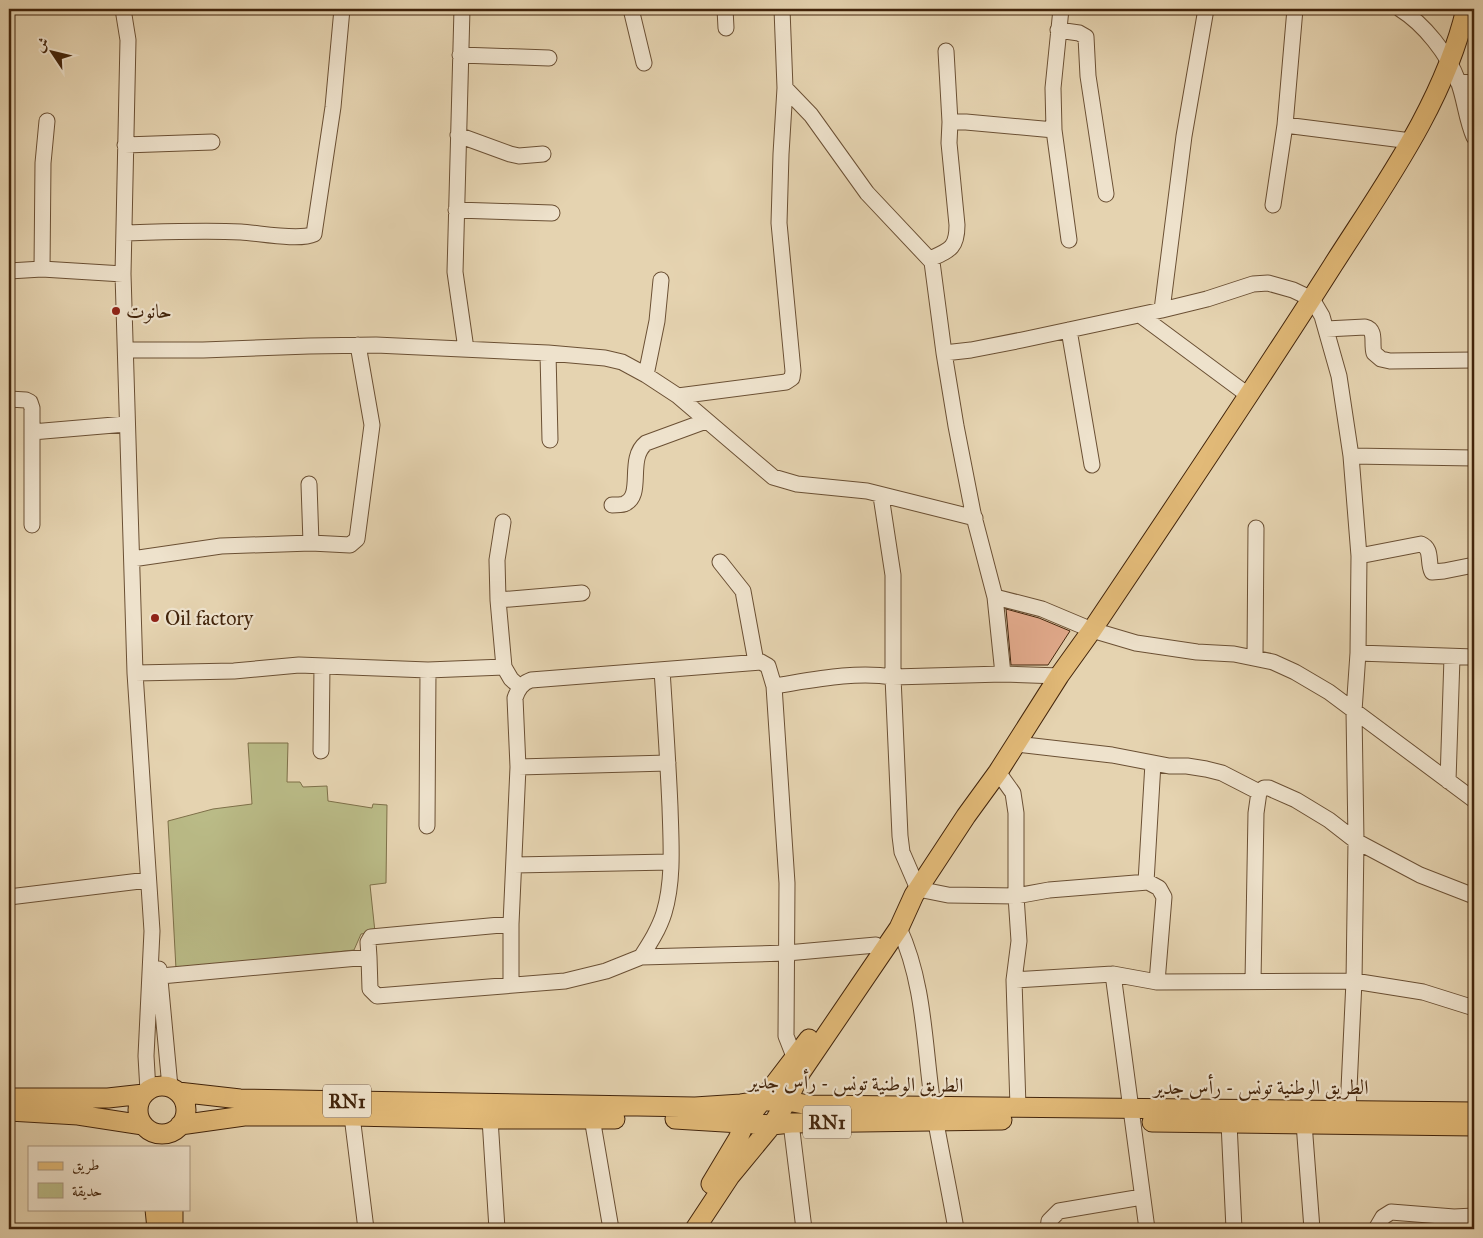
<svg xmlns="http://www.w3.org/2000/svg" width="1483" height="1238" font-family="'IM FELL Great Primer',Amiri,serif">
  <rect width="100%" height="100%" fill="#e5d3b0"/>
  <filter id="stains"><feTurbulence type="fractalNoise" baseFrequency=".004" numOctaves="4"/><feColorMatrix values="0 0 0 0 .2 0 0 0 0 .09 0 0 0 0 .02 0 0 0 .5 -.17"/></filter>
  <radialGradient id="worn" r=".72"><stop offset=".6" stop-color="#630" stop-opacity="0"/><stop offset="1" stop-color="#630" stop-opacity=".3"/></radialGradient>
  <!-- green -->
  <path fill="#babb87" stroke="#7e7049" d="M248,743H288L287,782H300L303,787L327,786L328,801L372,808L373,804L387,805L386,883L370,885L375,932L361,934L354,950L176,969L168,821L213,809L252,804Z"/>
  <!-- building -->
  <path fill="#e3ab8d" stroke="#42240b" d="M1006,609L1039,618L1070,631L1048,665H1011Z"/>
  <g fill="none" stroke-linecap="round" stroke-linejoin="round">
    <defs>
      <path id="minor" d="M123,9L128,40L123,274L135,673L152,931L146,1056L148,1091
        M462,9L455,272L466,349
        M631,9L644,63
        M725,9L726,28
        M782,9L785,88L811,115L867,193L932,262L944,353L956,426L973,513L995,597L1003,674
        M1061,9L1053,88L1054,130L1069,240
        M1206,9L1184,136L1162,310L1207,299L1253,284L1268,283L1293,290L1312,299L1322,316L1339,376L1351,456L1359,556L1358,653L1354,711L1356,841L1354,981L1348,1110
        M1400,9C1424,24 1448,54 1458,81C1465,99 1466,119 1474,137
        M1058,30L1079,33L1086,37L1088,76L1106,194
        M946,51L950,122
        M460,55L549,58
        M1458,82L1474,83
        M1285,125L1411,141
        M458,135L510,154L519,156L543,154
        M125,145L212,142
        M1273,205L1285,125L1295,9
        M456,210L552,213
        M124,233C163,232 202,230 241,232C259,233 299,241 314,234L333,107L342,9
        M930,259C950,250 957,248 957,225L949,143L950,122H966L1054,130
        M42,269L43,163L47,121
        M9,271L42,269L123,274
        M1140,315L1248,395
        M1326,329L1365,327C1377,330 1371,343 1374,353L1381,359L1390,361L1474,360
        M1069,330L1092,465
        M126,350H203L309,346L376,345L548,353L605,358L622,362L646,375L678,396L773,477L797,484L867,491L975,518
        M548,353L550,440
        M944,353L971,350L1022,340L1162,310
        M646,375L657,321L661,280
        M678,396L786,382L792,378L793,371L779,223L781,154L785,88
        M9,399L26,400L30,402L32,408V525
        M32,432L126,424
        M1351,456L1474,458
        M309,484L311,543
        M881,496L893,575V677L900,836L902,852L918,889L948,895L1016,896L1049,890L1148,882L1159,888L1164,897L1157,982
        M612,505C615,505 621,505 624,504C645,496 626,459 646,443L706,421
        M503,522L497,560L498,600L504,667
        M1359,556L1421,544C1433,549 1427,562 1432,572L1444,571L1474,565
        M132,559L221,546L311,543L350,545L357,539L372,425L358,345
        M720,562L743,591L756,662
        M995,597L1042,609L1092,630L1136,643L1197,652L1234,654L1273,662L1295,672L1329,692L1474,800
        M498,600L582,593
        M1358,653L1474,657
        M1255,657L1256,528
        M662,670C665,716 668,761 670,807C671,842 674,880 664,913C659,929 650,943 641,957L787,953L876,945
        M135,673L234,671L299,665L428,670L504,667L511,679L520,687
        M774,686L787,883L786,1036L795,1059
        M1016,744L1112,755L1169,766H1187L1206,769L1222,773L1259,792
        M321,751L322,666
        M518,767L668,763
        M998,772L1013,793L1016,813V896L1019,941L1014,980L1018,1107
        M1448,781L1452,657
        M427,826L428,670
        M514,865L671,862
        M1146,882L1153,763
        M9,897L148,880
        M511,924L518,767L515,698C518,689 522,683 531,680L761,662L768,666L774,686C813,680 854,671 893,677L1003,674L1059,676
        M899,928C925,984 924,1046 933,1106C940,1147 949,1188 956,1229
        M369,957L368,942L371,937L511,924V985
        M159,969L170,1087
        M1113,974L1147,1229
        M150,977L369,957L370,989L377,996L565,981L606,971L641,957
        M1014,980L1113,974L1157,982L1354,981L1423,992L1474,1008
        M1253,981L1256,813L1259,792L1264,788H1269L1296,800L1329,820L1356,841L1420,875L1474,896
        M352,1116L366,1229
        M592,1118L611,1229
        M490,1119L497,1229
        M791,1123L804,1229
        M1229,1123L1234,1229
        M1304,1123L1312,1229
        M1048,1229L1049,1221L1059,1211L1142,1197
        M1376,1229L1383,1217L1391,1212L1454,1217L1474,1216"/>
      <path id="major" d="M138 1110a24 24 0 1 1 48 0a24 24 0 1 1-48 0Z
        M178,1092L240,1099L695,1107L741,1104L761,1101H787L809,1105L1474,1112
        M9,1098H108L144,1094
        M9,1111L78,1115L143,1125
        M675,1119L772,1125L791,1123L1002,1120
        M1152,1122L1474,1126
        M180,1125L244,1116H352L490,1119H615
        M711,1184L738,1139L744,1124L809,1039
        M155,1209L157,1229
        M173,1209V1229
        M695,1229L730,1176L772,1125L787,1101L801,1072L899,928L914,895L966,816L998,772L1059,676L1092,630C1173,509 1255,388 1333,265C1384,185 1444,103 1466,9"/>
    </defs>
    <!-- minor casing -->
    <use href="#minor" stroke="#6b5034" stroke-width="17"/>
    <!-- major casing -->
    <use href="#major" stroke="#42240b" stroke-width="21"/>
    <!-- minor -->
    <use href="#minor" stroke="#eee2cc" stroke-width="15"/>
    <!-- major -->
    <use href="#major" stroke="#e2ba78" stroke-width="19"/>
  </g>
  <!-- markers -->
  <g fill="#8f2418" stroke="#eee2cc" stroke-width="2">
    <circle cx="116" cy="311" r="5"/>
    <circle cx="155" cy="618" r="5"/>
  </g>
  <g text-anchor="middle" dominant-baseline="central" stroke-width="4.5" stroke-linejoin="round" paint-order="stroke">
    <!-- shield labels -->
    <g fill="#eee2cc" stroke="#765d45" stroke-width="1">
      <rect x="323" y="1084.5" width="48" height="33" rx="4"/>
      <rect x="803" y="1105.5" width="48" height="33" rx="4"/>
    </g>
    <g font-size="19" font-weight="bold" fill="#42240b">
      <text x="347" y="1101">RN1</text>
      <text x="827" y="1122">RN1</text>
    </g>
    <!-- poi labels -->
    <g font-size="20" fill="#42240b" stroke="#eee2cc" text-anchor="start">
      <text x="126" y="311">حانوت</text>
      <text x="165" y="618">Oil factory</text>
    </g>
    <!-- street labels -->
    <g font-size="20" fill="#42240b" stroke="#eee2cc">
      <text transform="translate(856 1083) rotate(1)">الطريق الوطنية تونس - رأس جدير</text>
      <text x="1261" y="1087">الطريق الوطنية تونس - رأس جدير</text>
    </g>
  </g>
  <!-- margin -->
  <rect width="1483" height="1238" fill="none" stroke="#e5d3b0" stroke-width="30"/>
  <rect x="10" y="10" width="1463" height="1218" fill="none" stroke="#42240b" stroke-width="2.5"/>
  <rect x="15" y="15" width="1453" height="1208" fill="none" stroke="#42240b"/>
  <!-- legend -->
  <rect x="28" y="1146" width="162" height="65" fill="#eee2cc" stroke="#a9967f"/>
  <rect x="38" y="1162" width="25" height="8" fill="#e2ba78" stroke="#a9967f"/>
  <text x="72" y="1170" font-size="15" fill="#42240b">طريق</text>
  <rect x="38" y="1183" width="25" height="15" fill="#babb87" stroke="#a9967f"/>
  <text x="72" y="1196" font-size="15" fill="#42240b">حديقة</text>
  <!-- north arrow -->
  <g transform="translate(52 52) rotate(305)" stroke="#eee2cc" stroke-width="4" paint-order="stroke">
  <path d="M0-4L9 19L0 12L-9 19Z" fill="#42240b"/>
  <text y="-8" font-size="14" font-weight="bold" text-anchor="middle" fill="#42240b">ش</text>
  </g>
  <rect width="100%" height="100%" filter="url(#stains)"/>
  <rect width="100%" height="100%" fill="url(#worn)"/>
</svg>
